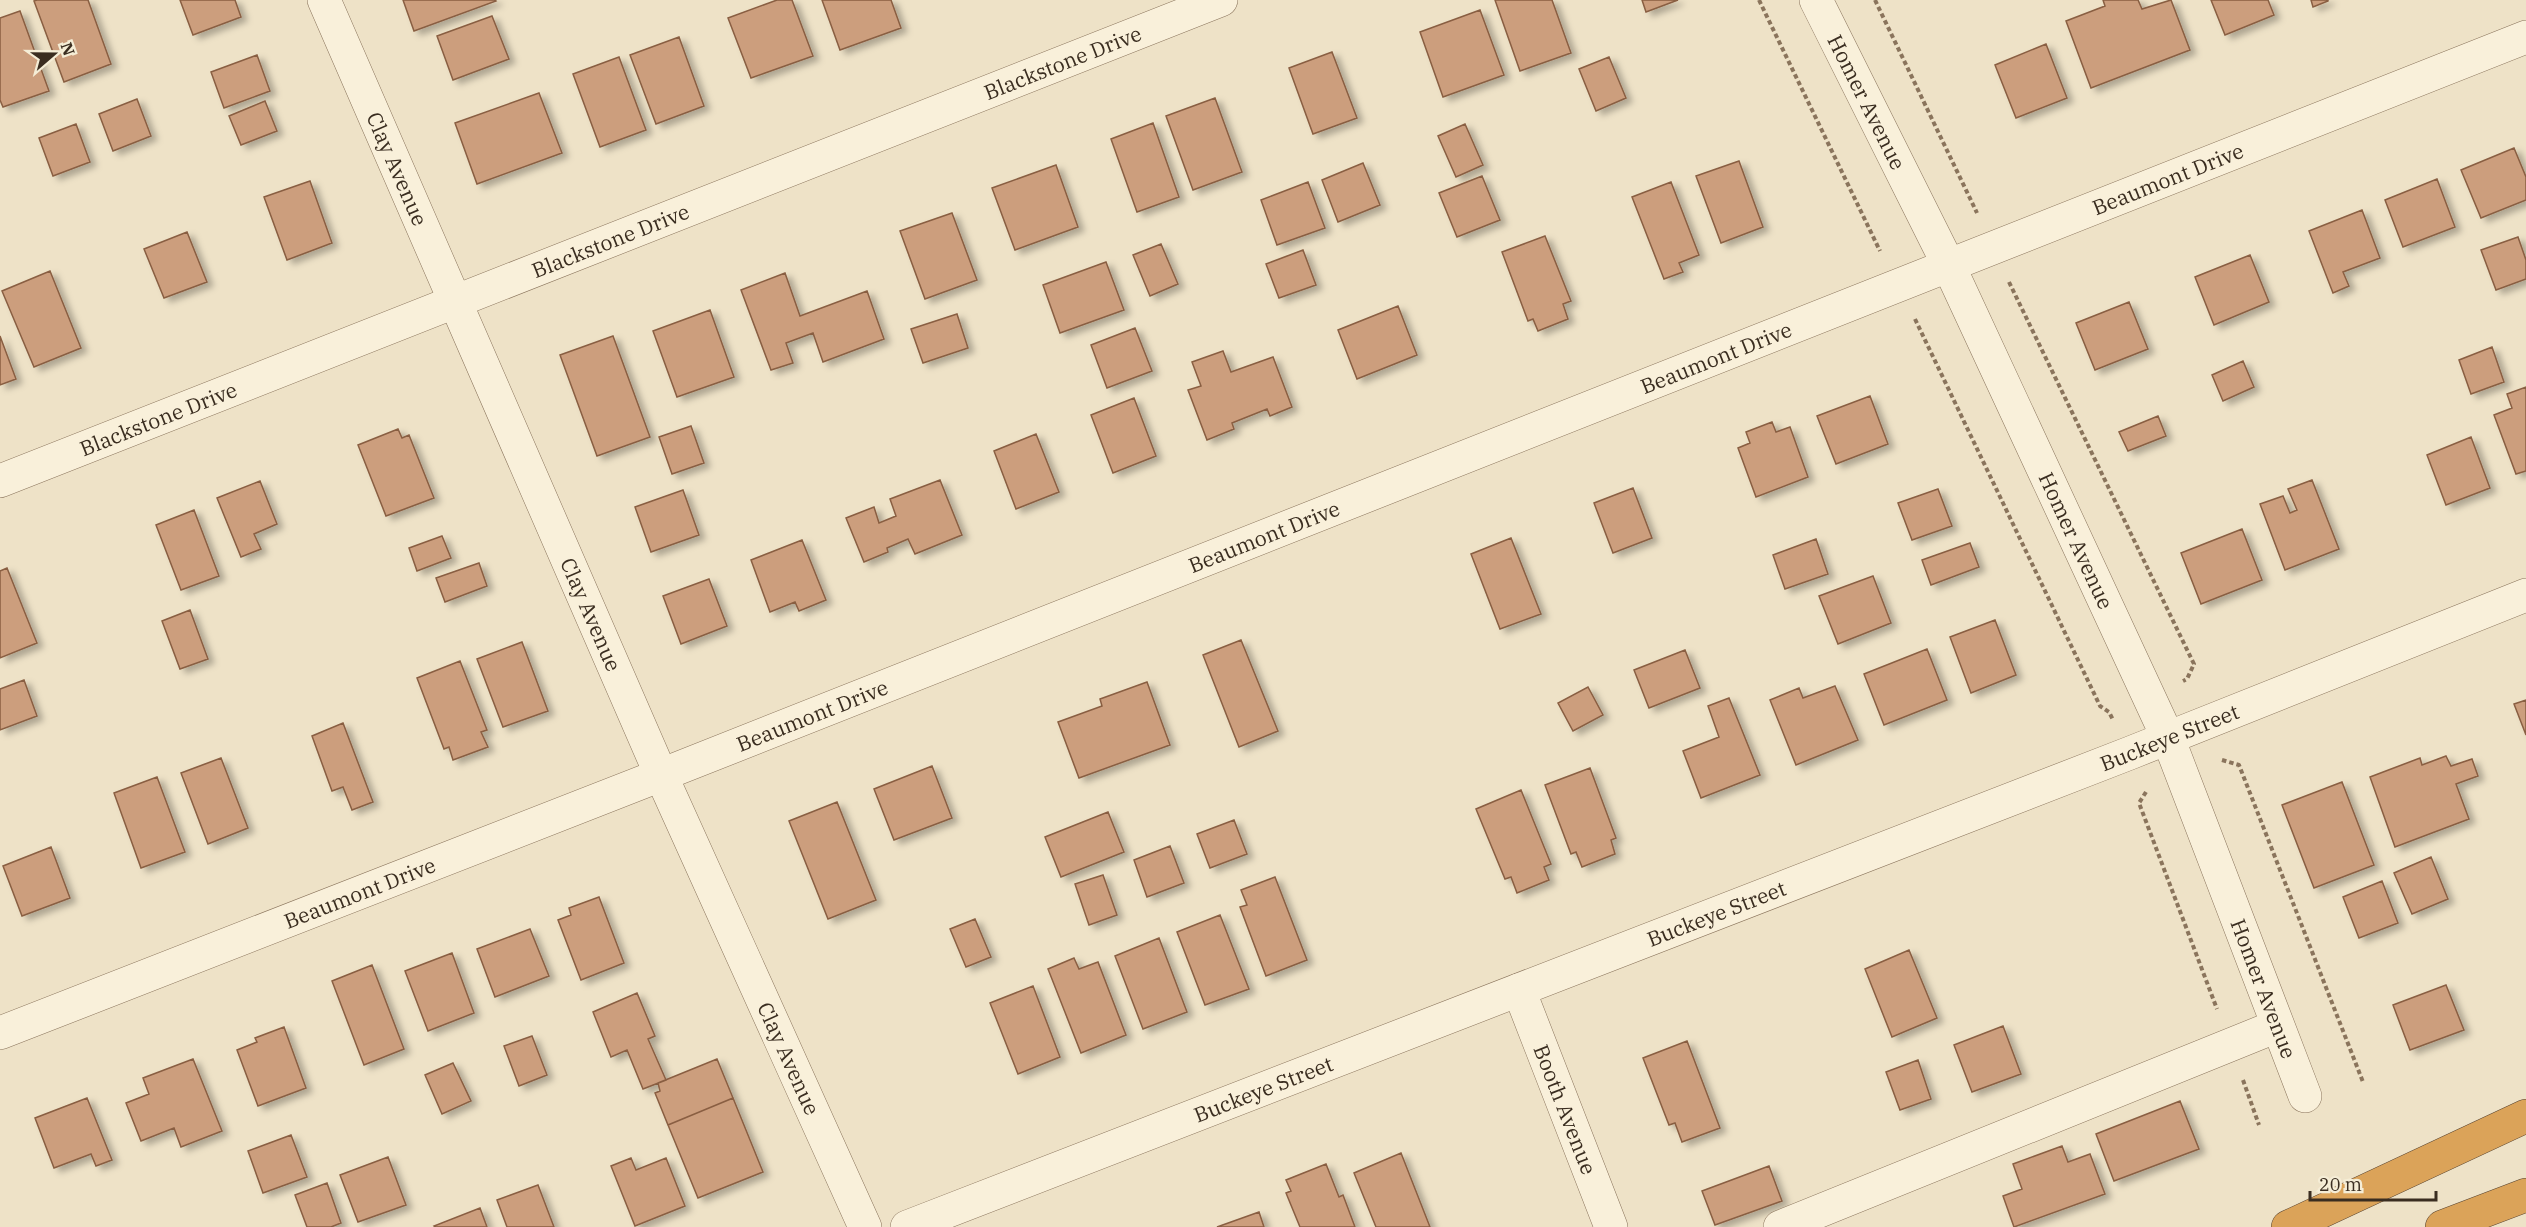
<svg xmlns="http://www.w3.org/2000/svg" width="2526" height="1227" font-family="'IBM Plex Serif',serif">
  <defs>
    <filter id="shadow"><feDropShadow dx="6" dy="4" stdDeviation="3" flood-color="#0004"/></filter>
  </defs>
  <rect width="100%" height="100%" fill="#eee2c7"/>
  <!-- building -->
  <path fill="#cc9e7d" stroke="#895e42" stroke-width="1.5" filter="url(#shadow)" d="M37,0H88L111,64L64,82L34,1Z
    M180,0H235L241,17L193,35Z
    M403,0H495L496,1L414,31Z
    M777,0H792L813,56L751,78L728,18Z
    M822,0H891L901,28L840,50Z
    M1495,0H1552L1571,53L1520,71Z
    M1642,0H1678L1646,12Z
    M2103,0H2138L2142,9L2171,0L2190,50L2091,88L2066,21L2105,6Z
    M2211,0H2268L2274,15L2225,35Z
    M2311,0H2328V1L2313,7Z
    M1480,10L1504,75L1443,97L1420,32Z
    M20,11L49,91L3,107L0,100V18Z
    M492,16L509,59L453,80L437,36Z
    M679,37L704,106L656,124L630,55Z
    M2046,44L2067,98L2016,118L1995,65Z
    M1332,52L1357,118L1313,134L1289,68Z
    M257,55L270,91L224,108L211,72Z
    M619,57L646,130L600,147L573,74Z
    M1609,57L1626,98L1596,111L1579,69Z
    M539,93L562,153L477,184L455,123Z
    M1215,98L1242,172L1193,190L1166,116Z
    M137,99L151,136L113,151L99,114Z
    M265,101L277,131L241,145L229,116Z
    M1153,123L1179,197L1137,212L1111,139Z
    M76,124L90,162L53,176L39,138Z
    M1465,124L1483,165L1456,177L1438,136Z
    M2514,148L2526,177V200L2481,218L2461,170Z
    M1739,161L1763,227L1721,243L1696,176Z
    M1363,163L1380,205L1338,222L1322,180Z
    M1056,165L1078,227L1015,250L992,188Z
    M1482,176L1500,220L1457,237L1439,193Z
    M2437,179L2455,227L2403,247L2385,200Z
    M310,181L332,243L287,260L264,197Z
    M1308,182L1325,228L1277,245L1261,200Z
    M1671,182L1699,255L1679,263L1683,272L1664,279L1632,197Z
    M2362,210L2380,258L2343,272L2349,286L2333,293L2309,231Z
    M952,213L977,280L925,299L900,231Z
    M187,232L207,282L164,298L144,249Z
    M1545,236L1571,301L1563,304L1568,319L1538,331L1533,319L1528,321L1502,252Z
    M2518,237L2526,260V279L2496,290L2481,250Z
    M1161,244L1178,284L1150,296L1133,255Z
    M1303,250L1316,285L1279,298L1266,264Z
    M2250,255L2269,302L2214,325L2195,277Z
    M1106,262L1124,310L1060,333L1043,285Z
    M50,271L81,348L34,367L2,291Z
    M785,273L800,316L867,291L884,339L823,362L813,333L786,343L793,363L771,370L741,290Z
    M2129,302L2148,349L2095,370L2076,323Z
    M1398,306L1417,355L1357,379L1338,330Z
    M710,310L734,377L677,397L653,331Z
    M957,314L968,348L923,363L911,329Z
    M1135,328L1152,371L1107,388L1091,345Z
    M0,336L16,379L0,385Z
    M613,336L650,437L597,456L560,355Z
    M2492,347L2504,382L2471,394L2459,360Z
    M1223,351L1231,372L1273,357L1292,407L1270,416L1267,409L1232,423L1234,429L1207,440L1188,390L1201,386L1192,362Z
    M2243,361L2254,387L2223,401L2212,375Z
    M2526,387V471L2516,474L2494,415L2512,408L2507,394Z
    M1870,396L1888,444L1836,464L1817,416Z
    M1134,398L1156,456L1113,473L1091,415Z
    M2158,416L2166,436L2128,451L2119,432Z
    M1772,422L1776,432L1790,427L1808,477L1756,497L1738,448L1750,443L1746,432Z
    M691,426L704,463L672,474L659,437Z
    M398,429L402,438L409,435L434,498L386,516L358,445Z
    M1036,434L1059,492L1016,509L994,451Z
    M2471,437L2490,488L2446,505L2427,455Z
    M940,480L962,535L915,554L908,539L887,548L888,552L864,562L846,518L874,507L879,523L896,516L890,499Z
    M2312,480L2339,549L2285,570L2260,504L2283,496L2290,513L2297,510L2288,489Z
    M260,481L277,524L254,534L261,549L241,557L217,498Z
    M1633,488L1652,538L1613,553L1594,503Z
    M1938,489L1952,526L1912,540L1898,503Z
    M683,490L699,535L651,552L635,507Z
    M194,510L219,576L181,590L156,525Z
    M2242,529L2262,580L2201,604L2181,553Z
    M442,536L451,558L417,571L409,548Z
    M1511,538L1541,614L1500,629L1471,554Z
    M1816,539L1828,574L1785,589L1773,555Z
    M802,540L826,600L799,611L795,602L770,612L751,560Z
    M1970,543L1979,567L1931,585L1922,560Z
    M479,563L487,586L445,602L436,578Z
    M7,568L37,643L0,658V571Z
    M1873,576L1891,623L1838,644L1819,596Z
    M709,579L727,626L681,644L663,596Z
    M190,610L208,659L180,669L162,621Z
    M1995,620L2016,675L1971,693L1950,637Z
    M1241,640L1278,731L1239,747L1203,655Z
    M522,642L548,711L503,727L477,659Z
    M1927,649L1947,700L1884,725L1864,674Z
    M1685,650L1700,688L1649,708L1634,670Z
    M460,661L487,730L481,732L488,747L453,760L449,747L444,749L417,678Z
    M24,680L37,716L0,730V689Z
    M1147,682L1170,745L1079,778L1058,722L1102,706L1100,699Z
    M1835,686L1858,740L1796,765L1770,700L1799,688L1803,698Z
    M1588,687L1603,715L1573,731L1558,703Z
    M1729,698L1760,775L1701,798L1683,751L1719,737L1708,706Z
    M2526,700V735L2514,704Z
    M343,723L373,802L352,810L343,787L332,791L312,736Z
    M2446,756L2451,766L2472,759L2478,776L2456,784L2469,819L2395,847L2370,777L2420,758L2422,765Z
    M221,758L248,828L208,844L181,773Z
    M932,766L952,818L894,840L874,789Z
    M1590,768L1616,838L1611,840L1615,854L1582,867L1576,852L1571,854L1545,785Z
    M157,777L185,852L141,868L114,793Z
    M2342,782L2374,865L2314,888L2282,805Z
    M1521,790L1551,864L1544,867L1549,880L1517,893L1511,877L1505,879L1476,809Z
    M837,802L876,900L828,919L789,821Z
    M1108,812L1124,852L1061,877L1045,837Z
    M1234,820L1247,854L1210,868L1197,834Z
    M1170,846L1184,883L1147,897L1134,860Z
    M51,847L70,898L22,916L3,866Z
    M2431,857L2448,899L2412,914L2394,873Z
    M1103,875L1117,915L1089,925L1075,884Z
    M1275,877L1307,960L1266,976L1240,907L1247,905L1241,890Z
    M2382,881L2398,923L2359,938L2343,897Z
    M599,897L624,963L581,980L558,920L571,915L569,908Z
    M1220,915L1249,989L1205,1005L1177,932Z
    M975,919L991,957L966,967L950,929Z
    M530,929L549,976L495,997L477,949Z
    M1159,938L1187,1012L1143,1029L1115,956Z
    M1909,950L1937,1018L1892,1037L1865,969Z
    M452,953L474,1013L428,1031L405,971Z
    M1074,958L1079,969L1098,962L1126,1035L1081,1053L1048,969Z
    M372,965L404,1049L364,1065L332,981Z
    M2446,985L2464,1030L2410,1050L2393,1005Z
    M1033,986L1060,1057L1018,1074L990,1003Z
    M637,993L655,1036L648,1039L666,1080L643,1089L627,1050L611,1057L593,1012Z
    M2003,1026L2021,1074L1972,1092L1954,1045Z
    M284,1027L306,1088L258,1106L237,1050L257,1042L255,1038Z
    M532,1036L547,1075L519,1086L504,1046Z
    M1687,1041L1720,1128L1682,1142L1675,1123L1669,1125L1643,1058Z
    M193,1059L222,1131L181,1147L174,1128L141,1141L126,1103L149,1094L143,1078Z
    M717,1059L733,1098L668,1125L655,1093L660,1091L658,1083Z
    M1918,1060L1931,1099L1900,1110L1886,1072Z
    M453,1063L471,1101L442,1114L425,1075Z
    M87,1098L112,1160L96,1166L91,1154L54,1168L35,1118Z
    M733,1098L763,1172L698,1198L668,1125Z
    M2180,1101L2199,1149L2114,1181L2096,1134Z
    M291,1135L307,1177L263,1193L248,1151Z
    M2062,1146L2068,1162L2090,1154L2105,1194L2014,1227L2003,1196L2022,1189L2013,1164Z
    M1401,1153L1430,1227H1376L1354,1173Z
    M388,1157L406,1205L358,1222L340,1175Z
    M631,1158L636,1170L666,1158L685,1206L635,1226L611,1166Z
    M1326,1164L1339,1197L1343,1195L1355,1227H1300L1286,1193L1291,1191L1286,1180Z
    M1769,1166L1782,1201L1715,1225L1702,1191Z
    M327,1183L341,1223L331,1227H307L295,1195Z
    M538,1185L554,1227H507L497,1200Z
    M480,1208L487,1227H435L434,1226Z
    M1259,1212L1264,1227H1217Z"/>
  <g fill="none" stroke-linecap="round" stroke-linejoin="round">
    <defs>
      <g id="minor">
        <path id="s1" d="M324,0L661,775L865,1227"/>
        <path id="s2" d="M1816,0L1948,264L2168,738L2305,1096"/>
        <path id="s3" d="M0,481L1221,0"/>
        <path id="s4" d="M1519,990L1611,1227"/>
        <path id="s5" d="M0,1033L661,775L2526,37"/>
        <path id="s6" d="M907,1227L2130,753L2526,595"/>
        <path d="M1780,1227L2277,1026"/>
      </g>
      <path id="highway" d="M2288,1227L2526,1116
        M2442,1227L2526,1195"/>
    </defs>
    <!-- minor casing -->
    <use href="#minor" stroke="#8a745c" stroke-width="34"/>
    <!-- highway casing -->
    <use href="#highway" stroke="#584330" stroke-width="34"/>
    <!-- path -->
    <path stroke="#8a745c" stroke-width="4" stroke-dasharray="4.5 3" stroke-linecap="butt" d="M1759,0L1880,251
      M1875,0L1977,213
      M2009,282L2194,664L2187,679L2183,681
      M1915,319L2100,706L2109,712L2113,720
      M2222,760L2239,765L2363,1082
      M2146,792L2139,803L2217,1009
      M2243,1080L2259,1125"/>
    <!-- minor -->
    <use href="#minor" stroke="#f9f0da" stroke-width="33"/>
    <!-- highway -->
    <use href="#highway" stroke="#dba359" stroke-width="33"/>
  </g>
  <g text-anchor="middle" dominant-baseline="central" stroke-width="4.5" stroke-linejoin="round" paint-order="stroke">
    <!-- street labels -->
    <g font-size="21" fill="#3a2d20" stroke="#f5edd6">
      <text stroke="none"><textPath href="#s3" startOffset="1142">Blackstone Drive</textPath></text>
      <text stroke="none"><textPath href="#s2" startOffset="114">Homer Avenue</textPath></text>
      <text stroke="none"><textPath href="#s1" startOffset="184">Clay Avenue</textPath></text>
      <text stroke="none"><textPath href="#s5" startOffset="2330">Beaumont Drive</textPath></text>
      <text stroke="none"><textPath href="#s3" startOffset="656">Blackstone Drive</textPath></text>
      <text stroke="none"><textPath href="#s5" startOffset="1844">Beaumont Drive</textPath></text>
      <text stroke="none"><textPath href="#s3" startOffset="170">Blackstone Drive</textPath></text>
      <text stroke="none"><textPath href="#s5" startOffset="1358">Beaumont Drive</textPath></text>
      <text stroke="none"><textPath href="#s2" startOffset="600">Homer Avenue</textPath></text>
      <text stroke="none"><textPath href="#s1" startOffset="670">Clay Avenue</textPath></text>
      <text stroke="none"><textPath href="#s5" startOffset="872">Beaumont Drive</textPath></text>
      <text stroke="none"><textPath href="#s6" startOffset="1354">Buckeye Street</textPath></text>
      <text stroke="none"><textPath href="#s5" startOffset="386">Beaumont Drive</textPath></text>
      <text stroke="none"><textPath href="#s6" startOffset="868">Buckeye Street</textPath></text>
      <text stroke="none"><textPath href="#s2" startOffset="1086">Homer Avenue</textPath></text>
      <text stroke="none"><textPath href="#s1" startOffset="1156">Clay Avenue</textPath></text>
      <text stroke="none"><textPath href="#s6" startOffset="382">Buckeye Street</textPath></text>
      <text stroke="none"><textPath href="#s4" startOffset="128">Booth Avenue</textPath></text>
    </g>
  </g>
  <!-- north arrow -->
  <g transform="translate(54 54) rotate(70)" stroke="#f5edd6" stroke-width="4.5" paint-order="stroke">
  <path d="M0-4.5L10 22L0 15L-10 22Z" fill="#3a2d20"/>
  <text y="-9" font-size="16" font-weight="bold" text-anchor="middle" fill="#3a2d20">N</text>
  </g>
  <!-- scale -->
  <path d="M2310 1191v9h126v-9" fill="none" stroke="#3a2d20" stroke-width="3"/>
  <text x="2319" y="1191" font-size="18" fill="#3a2d20" stroke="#f5edd6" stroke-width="4.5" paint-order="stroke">20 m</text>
</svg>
